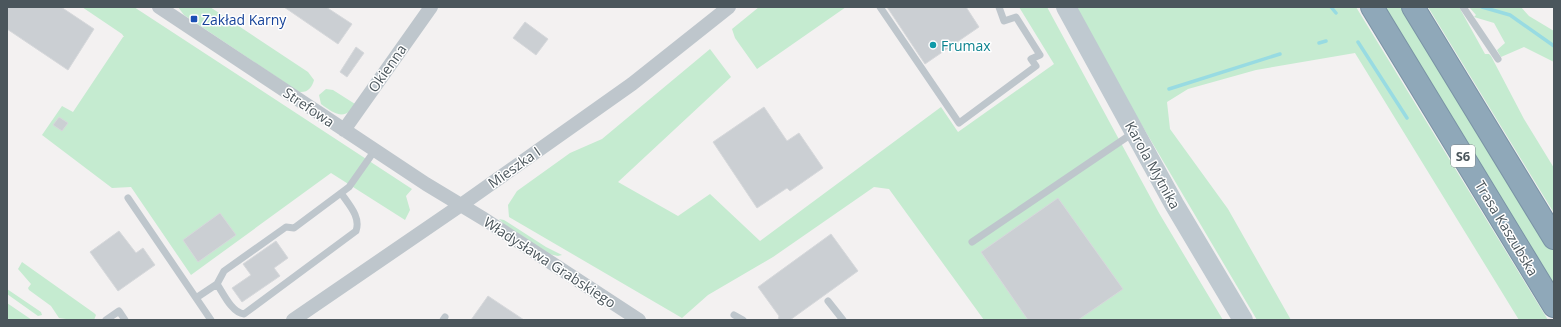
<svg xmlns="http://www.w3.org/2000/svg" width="1561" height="327" font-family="'Open Sans',sans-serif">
  <rect width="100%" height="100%" fill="#f3f1f1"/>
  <!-- green -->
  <path fill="#c5ebd0" d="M82,7H134L412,189L406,196L410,210L405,220L331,173L191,275L131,187L112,188L42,135L62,106L73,112L123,37H124L122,34Z
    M178,7H210L308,72L314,80C312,87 308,93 299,92L184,15Z
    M759,7H846L757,69L735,38L732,29Z
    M1019,7H1047L1159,213L1223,320H984L889,189L874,187L773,257L708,295L682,318L509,217L508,205L517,191L570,153L602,139L710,49L731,77L618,182L678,216L710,194L760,241L941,107L958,132L1054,64Z
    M1072,7H1356L1548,320H1519L1355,53L1256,70L1188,89L1167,102L1170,129L1228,209L1291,320H1257Z
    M1379,7H1405L1554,251V291Z
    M1428,7H1459L1485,54H1489L1491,56L1524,119L1554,168V213Z
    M1469,7H1521L1529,16L1554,31V62L1524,47L1501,57L1497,50L1505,43L1494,23L1474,17L1476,15Z
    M326,89L333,90L355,104C346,122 333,113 321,104L319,95Z
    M499,219L504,220L546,247L562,255L558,256L549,254L504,224Z
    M22,262L94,313L96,315L94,320H73L59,318L51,306L29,290L28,288L31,284L18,269Z
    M7,289L41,312L42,315L38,316L7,294Z
    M7,303L32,320H7Z"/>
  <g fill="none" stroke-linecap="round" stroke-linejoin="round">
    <!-- stream -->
    <path stroke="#98dbe2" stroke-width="3.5" d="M1331,7L1336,13
      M1482,7L1510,15L1554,46
      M1358,42L1407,118
      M1319,43L1326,41
      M1169,89L1280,54"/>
  </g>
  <!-- building -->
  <path fill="#cbcfd3" stroke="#d6d8db" d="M7,7H61L94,29L68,70L7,29Z
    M284,7H326L352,24L338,44Z
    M887,7H966L979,27L925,64Z
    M525,22L548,39L536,55L513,38Z
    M356,47L364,53L347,77L340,72Z
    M764,107L787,141L799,133L823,168L790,191L787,188L757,208L713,142Z
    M59,117L68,123L62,131L53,125Z
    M1058,198L1123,289L1078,320H1028L981,252Z
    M220,213L236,235L198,262L183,240Z
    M119,231L136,253L143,248L155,265L118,291L90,252Z
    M831,234L858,271L790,320H778L779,316L758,287Z
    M276,241L288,258L274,268L280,276L242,302L232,288L251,275L243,264Z
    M488,296L524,320H471Z"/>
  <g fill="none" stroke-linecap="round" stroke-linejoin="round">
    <defs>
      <path id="highway" d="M1372,7L1554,306
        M1413,7L1554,238"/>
    </defs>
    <!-- highway casing -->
    <use href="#highway" stroke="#7a93a5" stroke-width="24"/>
    <!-- lane -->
    <path stroke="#bec6cc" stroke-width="7" d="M880,7L959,123L1036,66L1031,59L1040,55L1016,17L1004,21L999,7
      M1463,7L1498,59
      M128,198L211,320
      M972,242L1133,133
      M217,284C223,293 232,313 244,314L356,231C361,217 349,205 341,193
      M196,298L217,284L224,271L286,227L294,228L349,187L375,150
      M828,301L843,320
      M734,315L743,320
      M106,320L119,311L125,320
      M443,320L445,317"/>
    <!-- street -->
    <path stroke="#bec6cc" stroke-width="14" d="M159,7L426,184L484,219L639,320
      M344,130L431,7
      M293,320L461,205L632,84L729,7"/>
    <!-- secondary -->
    <path stroke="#bfc9d0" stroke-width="20" d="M1066,7L1174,204L1243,320"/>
    <!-- highway -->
    <use href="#highway" stroke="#8fa8b9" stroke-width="22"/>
  </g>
  <!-- markers -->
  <rect fill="#1a4fb4" stroke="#fff" stroke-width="1.5" x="190" y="15" width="8" height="8" rx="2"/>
  <circle fill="#0f9aa8" stroke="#fff" stroke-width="1.5" cx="933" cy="45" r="4"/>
  <g text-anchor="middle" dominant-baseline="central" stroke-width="3" stroke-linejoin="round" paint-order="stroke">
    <!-- shield labels -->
    <rect fill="#fff" stroke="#81898d" stroke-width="1" x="1451" y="145" width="24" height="22" rx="3"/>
    <g font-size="13" font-weight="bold" fill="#4b565c">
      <text x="1463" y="156">S6</text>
    </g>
    <!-- transit labels -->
    <g font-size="14" fill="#164399" stroke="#fff" text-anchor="start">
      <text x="202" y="19">Zakład Karny</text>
    </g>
    <!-- culture labels -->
    <g font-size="14" fill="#0d838f" stroke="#fff" text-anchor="start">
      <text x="941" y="45">Frumax</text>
    </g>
    <!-- street labels -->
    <g font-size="14" fill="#4b565c" stroke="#fff">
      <text transform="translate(387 68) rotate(-55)">Okienna</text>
      <text transform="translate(309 107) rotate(34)">Strefowa</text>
      <text transform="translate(1153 165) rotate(61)">Karola Mytnika</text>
      <text transform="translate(514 167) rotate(-35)">Mieszka I</text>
      <text transform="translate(1507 228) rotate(59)">Trasa Kaszubska</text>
      <text transform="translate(550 262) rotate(33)">Władysława Grabskiego</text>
    </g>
  </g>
  <!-- border -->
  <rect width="1561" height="327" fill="none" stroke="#4b565c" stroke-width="16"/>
</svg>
